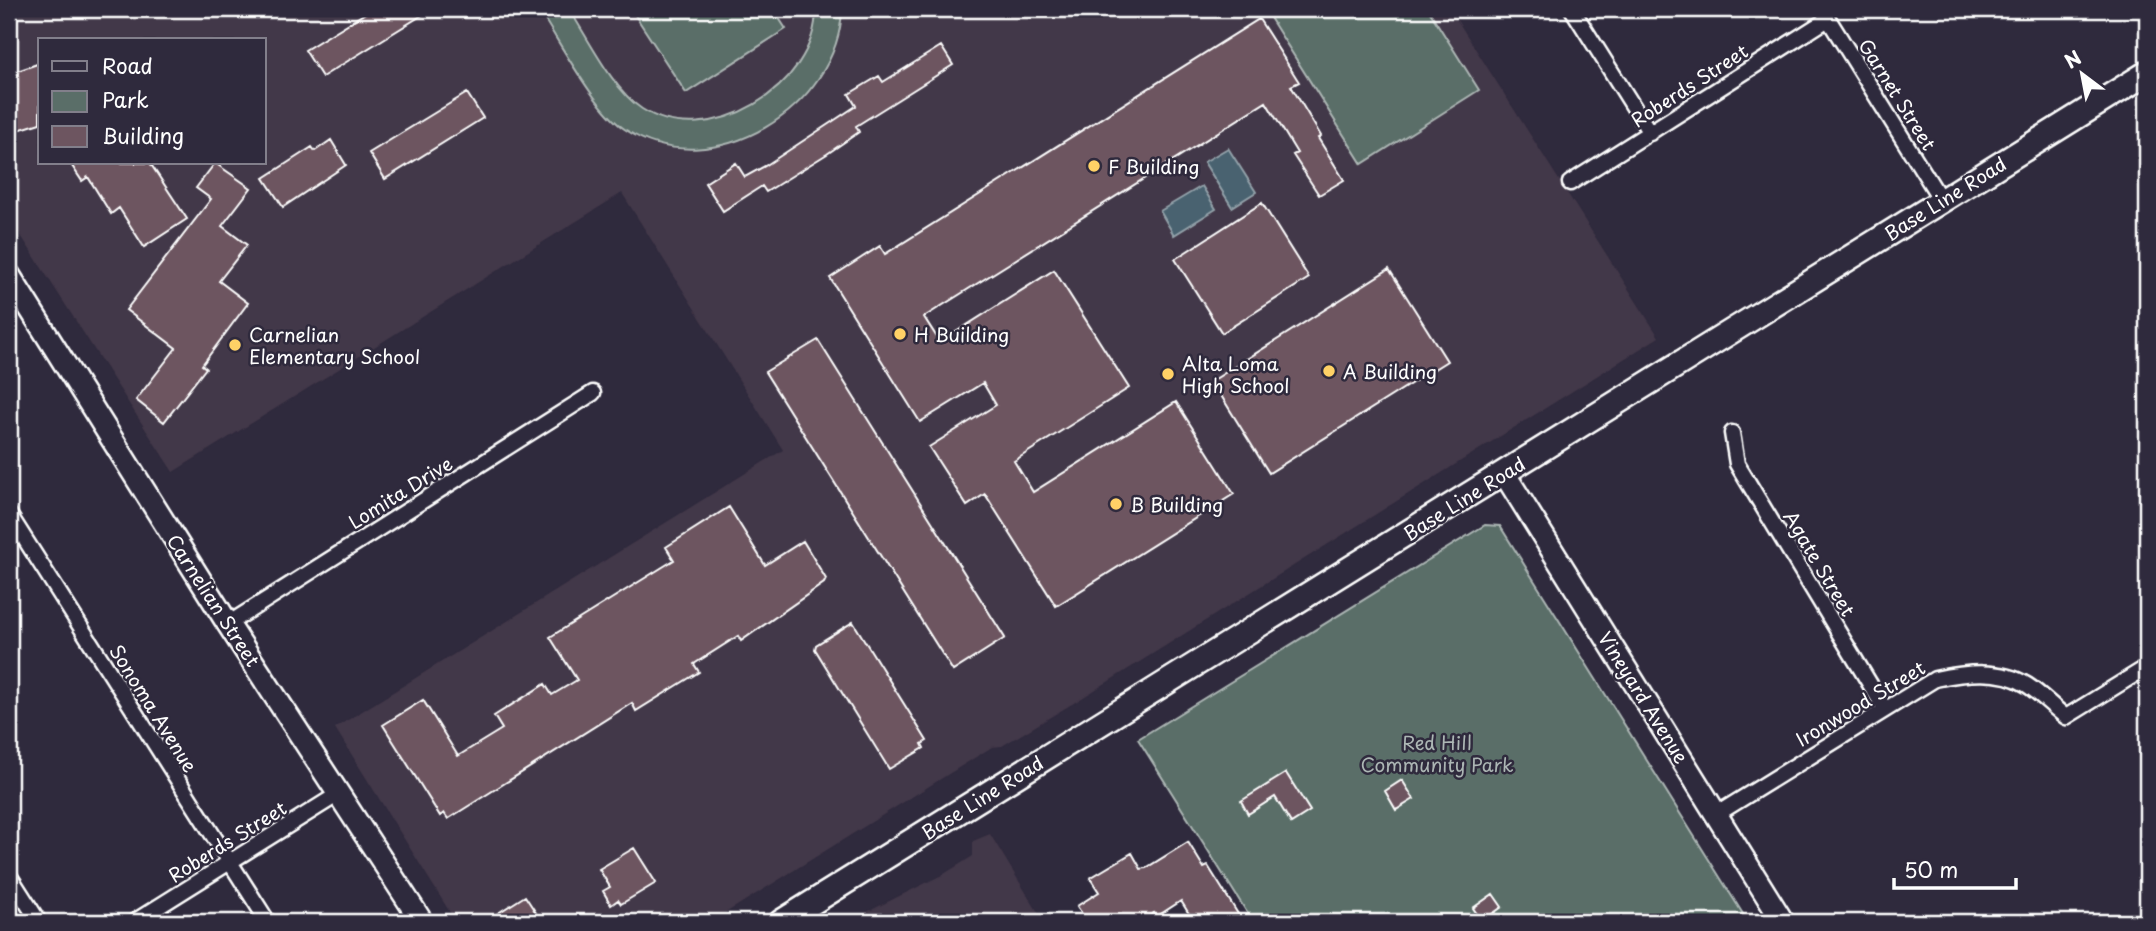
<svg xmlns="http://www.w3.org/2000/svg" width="2156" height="931" font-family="'Playpen Sans',sans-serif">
  <rect width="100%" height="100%" fill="#2f2a3d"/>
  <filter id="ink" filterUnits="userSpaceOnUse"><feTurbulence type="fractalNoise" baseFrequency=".0143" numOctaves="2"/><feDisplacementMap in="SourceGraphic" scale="14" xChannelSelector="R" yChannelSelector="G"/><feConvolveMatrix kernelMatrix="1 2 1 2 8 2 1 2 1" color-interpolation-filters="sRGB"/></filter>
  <g filter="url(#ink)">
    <!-- built -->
    <path fill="#423748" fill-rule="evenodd" d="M26,9H1450L1659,337L1082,698L1002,746L992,747L711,922H456L335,728L783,450L622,193L173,472L9,217V20ZM40,40H264V163H40Z
      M990,834L1044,922H847L944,874L973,856V841Z"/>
    <!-- green -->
    <path fill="#5a6e68" stroke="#acb6b4" stroke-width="2" d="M538,9H569C588,38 613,90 642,109C709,152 816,87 816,9H842C839,108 712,186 626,130C594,109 560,42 538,9Z
      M631,9H773L786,29L686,93Z
      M1280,9H1428L1479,90L1362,164L1269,16Z
      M1485,525L1500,526L1748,922H1253L1138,739Z"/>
    <!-- water -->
    <path fill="#496270" stroke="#92a1a9" stroke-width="2" d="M1228,148L1256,192L1232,207L1204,162Z
      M1202,186L1216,209L1174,235L1160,211Z"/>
    <!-- building -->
    <path fill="#6d5560" stroke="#fff" stroke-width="2" d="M372,9H432L322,77L305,50Z
      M1259,19L1299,82L1291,86L1321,136L1318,138L1344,180L1319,195L1293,155L1297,153L1266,102L924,317L940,342L1054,270L1129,388L1014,461L1033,492L1176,402L1234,494L1056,606L985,494L967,506L929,447L996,405L983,383L920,422L830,278L880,246L885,254Z
      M941,46L953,65L856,126L859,132L827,154L766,192L762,186L723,211L705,183L736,163L745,177L765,166L856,106L849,94L879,76L883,82Z
      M40,63V123L9,133V74Z
      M467,93L483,118L385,179L369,153Z
      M331,140L346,165L283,207L264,178L312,147L315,151Z
      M70,163H150L187,219L144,247L119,208L111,214L88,177L82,181Z
      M215,163L251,188L222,226L247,245L219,281L248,303L202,365L206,368L164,422L136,400L176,348L126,310L211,199L196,188Z
      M1262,203L1309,278L1222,333L1175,259Z
      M1389,269L1447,361L1269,473L1212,381Z
      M818,340L1005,638L953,671L765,372Z
      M729,507L765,565L803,541L826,579L824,583L741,641L738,636L694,664L699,672L636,711L632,703L448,819L444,813L440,816L383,725L423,700L458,756L502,729L494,716L545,684L552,695L577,680L550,637L674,560L666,547Z
      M853,622L927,741L922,744L924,748L889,769L815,649L816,645Z
      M1286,773L1310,811L1291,823L1275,797L1248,814L1241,801Z
      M1402,780L1414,799L1396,810L1385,791Z
      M1188,842L1204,868L1208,866L1243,922H1194L1181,901L1156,917L1154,913L1139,922H1087L1077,906L1099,892L1090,878L1132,853L1141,869L1146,868Z
      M634,848L656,883L621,904L618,900L611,905L603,891L610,887L599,869Z
      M1493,894L1502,907L1482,921L1473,908Z
      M525,896L542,922H484Z"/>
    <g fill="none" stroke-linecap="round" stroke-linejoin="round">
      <defs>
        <path id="street" d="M1572,9L1650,133
          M1822,9L1941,200
          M1570,183L1828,19
          M1732,433L1737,464L1885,709
          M9,514L268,922
          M228,624L593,393
          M1717,814L1935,679C1964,673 2001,668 2027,685C2041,694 2053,707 2066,717L2147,667
          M9,875L39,922
          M134,922L340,793"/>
        <path id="secondary" d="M9,275L228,624L422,922
          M1504,473L1783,922"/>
        <path id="primary" d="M781,922L2147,73"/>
      </defs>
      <!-- street casing -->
      <use href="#street" stroke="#fff" stroke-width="19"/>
      <!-- secondary casing -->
      <use href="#secondary" stroke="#fff" stroke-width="26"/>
      <!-- primary casing -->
      <use href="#primary" stroke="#fff" stroke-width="28"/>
      <!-- street -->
      <use href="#street" stroke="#2f2a3d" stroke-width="14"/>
      <!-- secondary -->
      <use href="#secondary" stroke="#2f2a3d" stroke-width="21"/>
      <!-- primary -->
      <use href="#primary" stroke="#2f2a3d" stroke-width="23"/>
    </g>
  </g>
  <!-- markers -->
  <g fill="#ffd166" stroke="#2f2a3d" stroke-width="2.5">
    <circle cx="1094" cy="166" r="7"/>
    <circle cx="900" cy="334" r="7"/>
    <circle cx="235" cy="345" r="7"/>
    <circle cx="1329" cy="371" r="7"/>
    <circle cx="1168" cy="374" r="7"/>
    <circle cx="1116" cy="504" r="7"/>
  </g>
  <g text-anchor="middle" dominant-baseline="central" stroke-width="5" stroke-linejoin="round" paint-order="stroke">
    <!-- street labels -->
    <g font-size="19" fill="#fff" stroke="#2f2a3d">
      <text transform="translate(1689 85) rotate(-33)">Roberds Street</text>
      <text transform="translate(1898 94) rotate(58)">Garnet Street</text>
      <text transform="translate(1945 198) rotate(-32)">Base Line Road</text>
      <text transform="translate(400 492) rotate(-32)">Lomita Drive</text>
      <text transform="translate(1464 498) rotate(-32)">Base Line Road</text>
      <text transform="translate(1820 563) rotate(59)">Agate Street</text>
      <text transform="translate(214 600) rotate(57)">Carnelian Street</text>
      <text transform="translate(1644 697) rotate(58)">Vineyard Avenue</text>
      <text transform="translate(1860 703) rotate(-31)">Ironwood Street</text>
      <text transform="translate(154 708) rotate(58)">Sonoma Avenue</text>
      <text transform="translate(982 797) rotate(-32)">Base Line Road</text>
      <text transform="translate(227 841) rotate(-32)">Roberds Street</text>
    </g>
    <!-- poi labels -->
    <g font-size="19" fill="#fff" stroke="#2f2a3d" text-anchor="start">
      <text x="1108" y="166">F Building</text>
      <text x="249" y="334">Carnelian<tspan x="249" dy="22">Elementary School</tspan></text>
      <text x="914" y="334">H Building</text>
      <text x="1182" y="363">Alta Loma<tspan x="1182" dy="22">High School</tspan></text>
      <text x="1343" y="371">A Building</text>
      <text x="1130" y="504">B Building</text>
    </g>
    <!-- park labels -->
    <g font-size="19" fill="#acb6b4" stroke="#2f2a3d">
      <text x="1437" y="742">Red Hill<tspan x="1437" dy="22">Community Park</tspan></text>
    </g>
  </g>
  <!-- margin -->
  <rect width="2156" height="931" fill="none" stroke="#2f2a3d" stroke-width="35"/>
  <rect x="18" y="18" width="2121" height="896" fill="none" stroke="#fff" stroke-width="2.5" filter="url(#ink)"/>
  <!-- legend -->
  <rect x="38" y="38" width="228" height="126" fill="#2f2a3d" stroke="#827f8b" stroke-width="2"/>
  <rect x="52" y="61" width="35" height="10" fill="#2f2a3d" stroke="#827f8b" stroke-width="2"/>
  <text x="102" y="74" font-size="21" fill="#ffffff">Road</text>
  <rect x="52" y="91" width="35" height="21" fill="#5a6e68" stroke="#827f8b" stroke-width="2"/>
  <text x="102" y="108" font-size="21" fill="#ffffff">Park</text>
  <rect x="52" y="126" width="35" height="21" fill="#6d5560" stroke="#827f8b" stroke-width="2"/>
  <text x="102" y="144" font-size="21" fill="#ffffff">Building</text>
  <!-- north arrow -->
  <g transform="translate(2082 74) rotate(328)" stroke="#2f2a3d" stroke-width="5" paint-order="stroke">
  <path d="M0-5L12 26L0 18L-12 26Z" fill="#ffffff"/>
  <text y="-10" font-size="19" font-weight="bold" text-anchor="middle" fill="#ffffff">N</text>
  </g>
  <!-- scale -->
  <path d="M1894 878v10h122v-10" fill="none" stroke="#ffffff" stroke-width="3.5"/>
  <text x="1904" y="878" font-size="21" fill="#ffffff" stroke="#2f2a3d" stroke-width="5" paint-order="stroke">50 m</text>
</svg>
